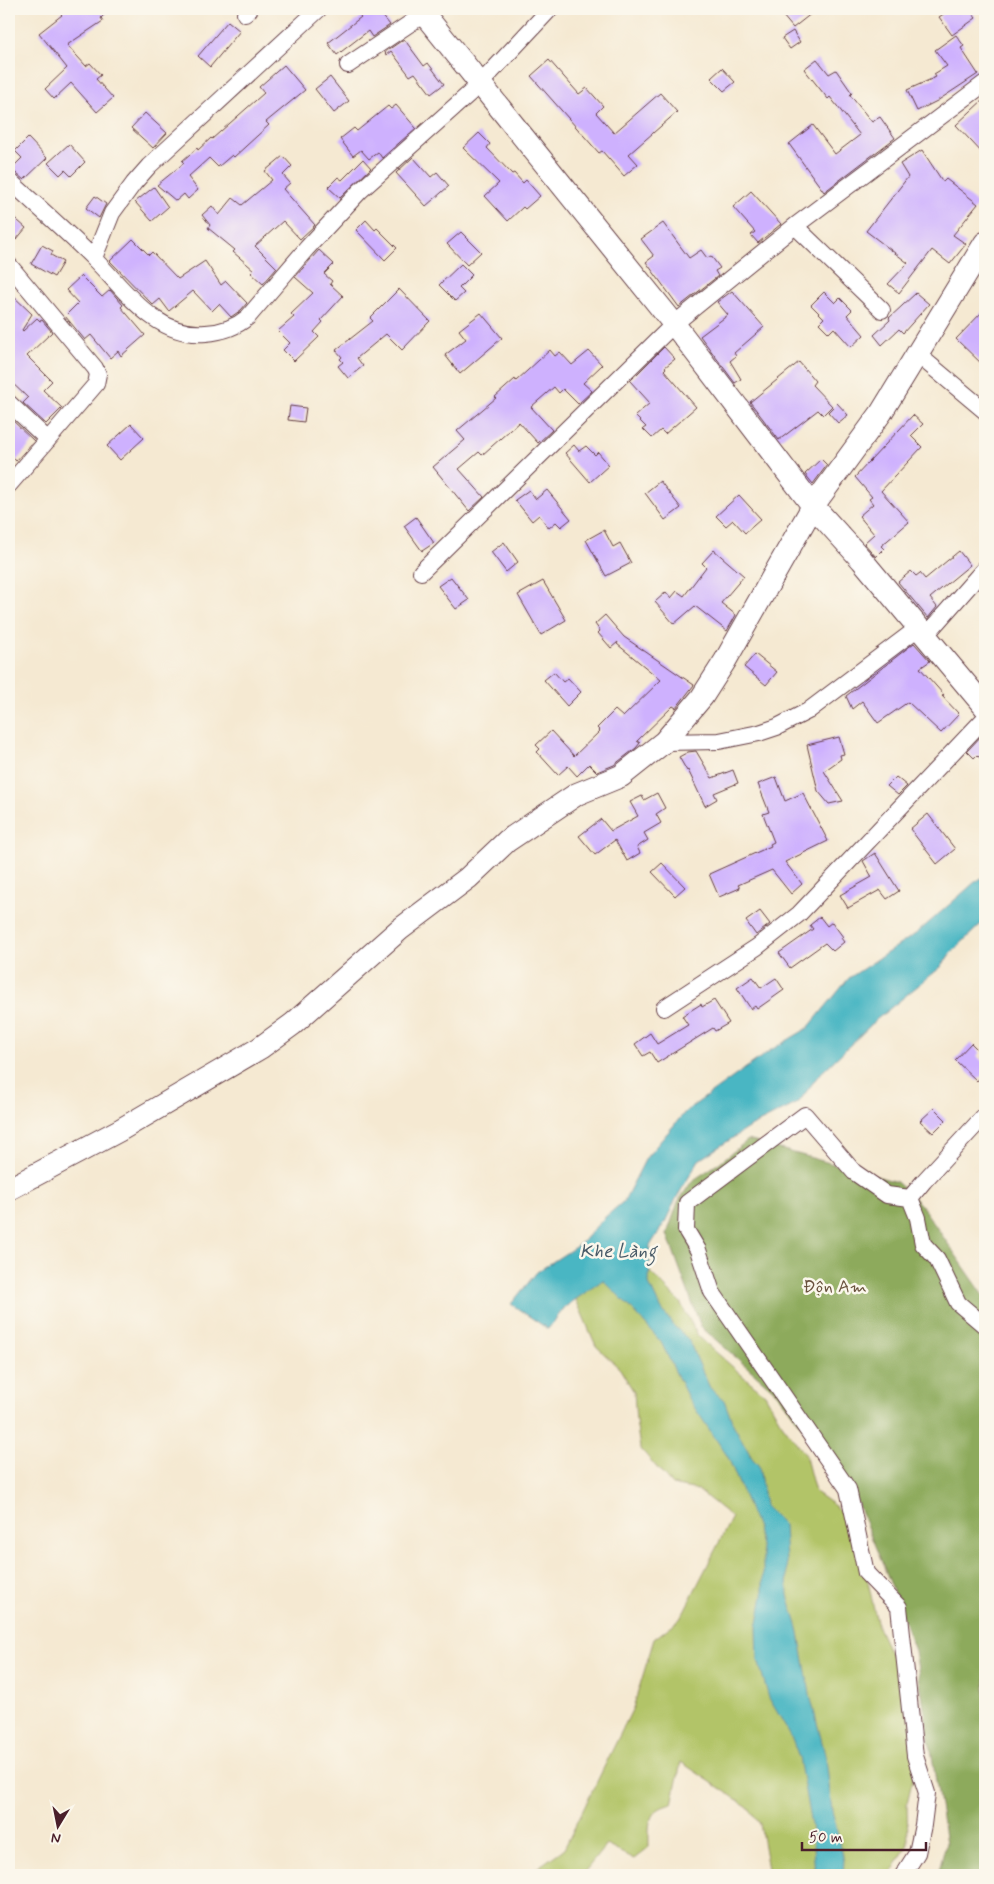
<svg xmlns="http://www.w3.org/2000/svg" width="994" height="1884" font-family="Mynerve,sans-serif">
  <rect width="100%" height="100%" fill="#fbf7ec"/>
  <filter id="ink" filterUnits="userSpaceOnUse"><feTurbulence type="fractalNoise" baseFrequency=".02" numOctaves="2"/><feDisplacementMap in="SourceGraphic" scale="10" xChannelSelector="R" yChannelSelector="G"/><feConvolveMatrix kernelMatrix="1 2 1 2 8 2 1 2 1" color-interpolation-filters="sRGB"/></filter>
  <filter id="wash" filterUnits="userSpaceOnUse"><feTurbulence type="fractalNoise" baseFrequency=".0096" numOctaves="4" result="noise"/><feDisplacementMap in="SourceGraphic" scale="20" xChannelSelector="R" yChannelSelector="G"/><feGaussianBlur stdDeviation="1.12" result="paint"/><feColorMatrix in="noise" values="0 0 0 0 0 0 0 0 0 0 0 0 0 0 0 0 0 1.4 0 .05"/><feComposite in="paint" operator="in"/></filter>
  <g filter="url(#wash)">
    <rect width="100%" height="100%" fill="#f5e9d2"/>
    <!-- green -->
    <path fill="#b2c467" stroke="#7e7249" d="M639,1201L650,1272L680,1302L698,1336L744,1377L765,1394L780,1421L805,1454L815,1492L839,1509L852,1536L866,1573L878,1627L905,1686L916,1744L913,1778L907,1803L908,1844L890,1875H769L760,1824L748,1807L681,1762L672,1804C646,1810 649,1824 649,1847L634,1859L606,1845L582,1875H527L564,1849L633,1708L654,1639L680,1619L732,1517L698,1490L672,1485L640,1448L636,1421L634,1392L620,1369L596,1346L568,1281Z"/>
    <!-- forest -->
    <path fill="#8daa5c" stroke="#6c6444" d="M748,1140L897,1182L921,1205L985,1297V1875H938L946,1843L915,1651L888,1577L855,1498L777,1393L701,1327L667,1234L678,1202L692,1181L719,1163Z"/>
    <!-- water -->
    <path fill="#48b6c3" stroke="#496a77" d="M985,876V923L980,925L950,954L941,967L877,1019L818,1076L798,1103L748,1128L699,1160L677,1197L665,1222L650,1246L649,1284L659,1305L673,1325L688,1339L710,1388L724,1400L733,1424L752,1458L759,1466L765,1506L784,1525L788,1595L798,1628L811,1699L826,1758L832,1811L844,1860L843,1875H815L812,1831L799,1758L790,1734L769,1698L758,1660L757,1628L763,1595V1556L757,1528L728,1457L688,1398L661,1342L630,1307L603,1280L565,1307L548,1329L511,1304L537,1272L580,1244L604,1218L624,1201L646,1158L686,1111L771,1050L808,1028L849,978L917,933L975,882Z"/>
    <g id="blocks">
      <!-- building -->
      <path fill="#ceb1fe" d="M67,9H110L101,18L103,21L67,45L86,66L90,63L101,75L96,79L113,98L97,112L71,83L54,99L45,89L67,68L39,33L62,15L60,13Z
        M354,9H377L390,25L372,37L368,31L337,55L328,43L361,17Z
        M777,9H817L793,28Z
        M951,9H969L976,18L952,35L939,17Z
        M228,21L240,31L210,67L198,56Z
        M793,31L800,42L790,49L782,38Z
        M956,35L964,46L961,48L978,74L937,101L917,111L907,90L936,77L934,74L947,66L935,50Z
        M404,39L424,66L428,63L444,84L431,94L415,73L410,76L391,51L386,55L385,52Z
        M817,59L829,74L836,70L852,93L850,95L872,122L880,117L895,138L824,192L789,144L813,125L835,154L860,135L830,97L828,99L804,69Z
        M549,60L579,94L587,88L603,106L596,113L614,133L660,93L677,112L629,154L638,164L624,176L602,151L599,153L531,76Z
        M284,65L305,90L266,122L269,125L234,157L232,155L218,167L209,158L188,177L198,190L188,199L184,194L176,201L157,185L184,163L182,161L197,148L198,150L211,138L212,139L264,93L259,87Z
        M722,68L735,82L724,91L711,78Z
        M330,77L349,101L334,113L315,89Z
        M985,98V156L956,125Z
        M396,105L416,128L382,158L378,152L369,159L361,150L353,156L340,139L354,128L357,131L388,106L391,109Z
        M145,113L167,133L153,148L131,128Z
        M479,133L490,144L487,148L512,174L514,173L523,183L526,180L540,196L525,209L523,207L508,221L485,196L499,183L463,148Z
        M28,138L47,158L24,180L11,169L22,158L15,151Z
        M69,144L85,162L71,176L65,170L60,175L48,163Z
        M922,150L943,182L946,179L978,204L953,235L966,244L950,264L932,250L899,293L888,284L908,263L866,231L908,177L900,164Z
        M283,156L292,166L283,175L290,183L283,189L315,225L300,239L283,221L255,246L277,268L263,284L251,273L254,270L233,252L235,250L208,228L210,225L202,215L212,206L219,215L233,198L242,205L272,180L265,171Z
        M413,157L431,177L437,172L449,186L426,206L396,173Z
        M363,159L371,168L340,198L328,187L338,177L342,180Z
        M154,187L168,207L152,221L135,202Z
        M751,191L781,224L758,243L751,235L755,232L733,207Z
        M95,196L106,204L99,218L86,208Z
        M9,213L26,228L16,240L9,234Z
        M366,220L375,230L377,228L397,248L385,260L356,230Z
        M663,223L689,258L701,250L707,258L711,256L720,268L715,271L718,276L679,307L646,262L654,256L641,239Z
        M461,232L481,252L467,265L447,244Z
        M133,239L149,255L152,252L178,279L205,261L221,285L226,281L247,303L241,310L231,317L219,304L212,311L193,291L169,311L160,299L153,305L110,261Z
        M42,245L53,251L51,255L63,262L54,277L31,264Z
        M319,250L334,264L324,274L332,281L330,284L343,296L321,320L323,322L314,332L319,337L294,361L283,350L290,343L278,331L294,317L291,314L313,293L295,277Z
        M461,264L472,275L459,288L464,293L455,301L439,285Z
        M81,276L102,297L110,290L123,305L121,307L145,335L121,356L118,351L110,358L91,335L85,340L65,316L78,303L66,290Z
        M399,289L430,321L402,350L386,334L357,358L363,366L348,378L338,366L343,362L340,359L342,357L336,350L373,321L370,318Z
        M732,291L764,327L734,353L736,356L730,361L741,379L735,383L700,336L728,315L717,302Z
        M9,292L32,314L22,330L23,331L37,318L40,321L42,320L52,332L27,356L52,381L43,390L62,408L46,424L23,403L28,398L9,380Z
        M824,292L835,303L840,298L852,310L847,315L864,335L851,347L834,328L829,333L819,323L824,318L811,305Z
        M916,293L929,304L903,333L899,329L882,345L874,335L890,320L889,318Z
        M985,309V367L956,339Z
        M481,313L502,338L460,374L445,355L466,339L459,330Z
        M664,347L675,359L665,367L666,368L664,370L696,407L665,434L661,430L652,438L643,429L646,427L635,416L650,403L630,381Z
        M550,350L555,356L560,352L572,365L589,351L602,365L583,383L592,391L578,404L563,389L559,393L554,387L531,407L552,430L538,443L519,422L482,455L479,452L459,469L484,497L469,511L433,467L465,440L457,431L496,398L495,397L515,379L516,381Z
        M799,362L815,381L812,385L832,406L823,415L818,410L779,440L750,402Z
        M837,403L848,415L838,423L828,412Z
        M290,406L306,408L304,422L288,420Z
        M913,415L923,424L911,436L922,447L881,491L909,522L881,546L884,549L876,557L864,543L874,534L859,516L873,504L869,499L872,497L855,477Z
        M9,417L34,441L16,461L9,453Z
        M131,424L144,438L120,460L107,446Z
        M574,445L579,451L586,446L595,455L598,452L609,465L590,482L565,453Z
        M821,459L827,465L813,484L805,474Z
        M660,481L681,508L665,520L645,493Z
        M529,490L536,499L547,490L571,519L561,527L556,522L549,528L539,515L532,521L515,500Z
        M739,495L761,519L745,533L733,520L726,526L716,516Z
        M416,517L434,543L422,551L404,526Z
        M604,530L613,547L620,543L631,563L606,576L586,540Z
        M504,542L518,562L506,572L491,552Z
        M714,550L744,576L721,603L736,615L727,631L695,606L674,624L655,602L666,592L671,598L677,591L684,596L706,567L702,563Z
        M959,551L970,565L930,598L937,607L928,618L898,582L911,571L916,576L920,573L925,579Z
        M451,577L469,600L456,609L438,586Z
        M543,581L566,620L541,635L518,595Z
        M605,615L624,637L694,685L676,708L673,706L637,741L640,743L636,748L614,765L597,772L589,764L577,776L568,766L558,775L537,752L540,749L536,745L551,731L574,756L600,731L597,728L615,710L623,717L661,680L617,644L618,642L611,648L598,633L600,631L595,624Z
        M914,643L930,661L920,668L944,695L942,696L959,714L941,733L908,702L878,723L862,701L852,709L846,696Z
        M755,654L777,672L766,685L744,667Z
        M554,672L563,682L568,678L581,692L567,706L544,680Z
        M985,732V763L977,755L974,758L967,751Z
        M839,737L844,754L840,755L841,759L824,771L843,801L829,804L818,791L807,745Z
        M696,751L712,778L733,770L738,783L714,793L717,799L705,806L688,770L687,771L679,757L688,752Z
        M776,777L785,801L803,793L828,841L785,862L802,884L791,894L772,870L738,885L740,888L719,897L709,874L771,846L770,844L774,842L763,814L769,812L758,784Z
        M896,777L907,786L898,795L887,786Z
        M657,793L665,808L656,814L661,823L644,833L648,840L637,847L640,853L627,861L615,840L595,855L579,836L601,819L611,831L638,816L630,802L642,796L644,800Z
        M928,814L955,849L937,864L910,829Z
        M875,853L899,891L887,899L880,890L848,908L840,895L872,877L863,861Z
        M662,863L685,887L675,896L652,872Z
        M760,911L770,924L756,935L746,921Z
        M820,917L827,926L832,922L843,937L841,938L844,942L833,951L825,943L790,968L779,953L813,929L810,925Z
        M753,977L761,988L776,978L784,990L757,1009L755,1006L751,1009L737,988Z
        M714,1000L729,1023L715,1031L713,1028L657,1063L650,1052L643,1056L635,1044L650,1033L657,1044L688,1025L682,1016L701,1004L702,1007Z
        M971,1043L980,1052L977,1056L985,1064V1072L977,1081L955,1060Z
        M934,1108L946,1120L933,1133L920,1121Z"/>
    </g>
  </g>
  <g filter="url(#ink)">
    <use href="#blocks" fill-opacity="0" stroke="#643d44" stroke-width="1"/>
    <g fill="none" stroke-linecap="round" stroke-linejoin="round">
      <defs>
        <path id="street" d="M245,14L250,9
          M348,65L424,14
          M9,180C37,206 66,231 93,258C125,289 155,338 206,333C222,332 235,328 248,317L307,248L360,191L479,85L550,9
          M795,226L882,310
          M94,258L112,213L134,183L149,166L319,9
          M9,265L95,368L98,374L96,384L9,485
          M917,354L985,411
          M9,403L48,440
          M421,572L674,324L795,226L985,83
          M925,636L985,568
          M664,742L719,741L759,733L777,727L808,711L918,628
          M664,1008L757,947L799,914L985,718
          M985,1115L924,1181L910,1198L918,1218L923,1244L937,1259L958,1303L985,1326
          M903,1875L917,1853L923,1825L927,1793L915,1756L899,1607L866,1573L848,1489L712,1292L698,1250L686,1230L687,1203L805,1115L854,1172L887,1195L910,1198"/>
        <path id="secondary" d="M420,9L674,324L813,506L862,560L985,707
          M9,1189L120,1130L260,1048L293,1024L399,930L468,878L507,841L577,794L621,776L664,742L702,697L725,661L813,506L881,413L985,243"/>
      </defs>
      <!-- street casing -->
      <use href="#street" stroke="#643d44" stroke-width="18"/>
      <!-- secondary casing -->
      <use href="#secondary" stroke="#643d44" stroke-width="24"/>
      <!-- street -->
      <use href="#street" stroke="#fff" stroke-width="16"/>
      <!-- secondary -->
      <use href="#secondary" stroke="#fff" stroke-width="22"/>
    </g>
  </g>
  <g text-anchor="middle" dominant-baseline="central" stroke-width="5" stroke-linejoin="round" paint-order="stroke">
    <!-- park labels -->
    <g font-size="18" fill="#69513d" stroke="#fbf7ec">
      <text x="835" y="1287">Độn Am</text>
    </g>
    <!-- water labels -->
    <g font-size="19" font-style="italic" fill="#495b68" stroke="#fbf7ec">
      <text x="618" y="1251">Khe Làng</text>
    </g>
  </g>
  <!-- margin -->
  <rect width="994" height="1884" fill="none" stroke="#fbf7ec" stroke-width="30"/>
  <!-- north arrow -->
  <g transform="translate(58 1826) rotate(190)" stroke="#fbf7ec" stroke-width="4" paint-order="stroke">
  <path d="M0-4L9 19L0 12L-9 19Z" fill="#4a1f2b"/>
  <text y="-8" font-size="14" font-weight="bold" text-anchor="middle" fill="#4a1f2b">N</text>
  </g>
  <!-- scale -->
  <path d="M802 1842v8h124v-8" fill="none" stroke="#4a1f2b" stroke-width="2.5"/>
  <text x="809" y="1842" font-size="15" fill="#4a1f2b" stroke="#fbf7ec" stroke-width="4" paint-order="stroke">50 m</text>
</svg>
